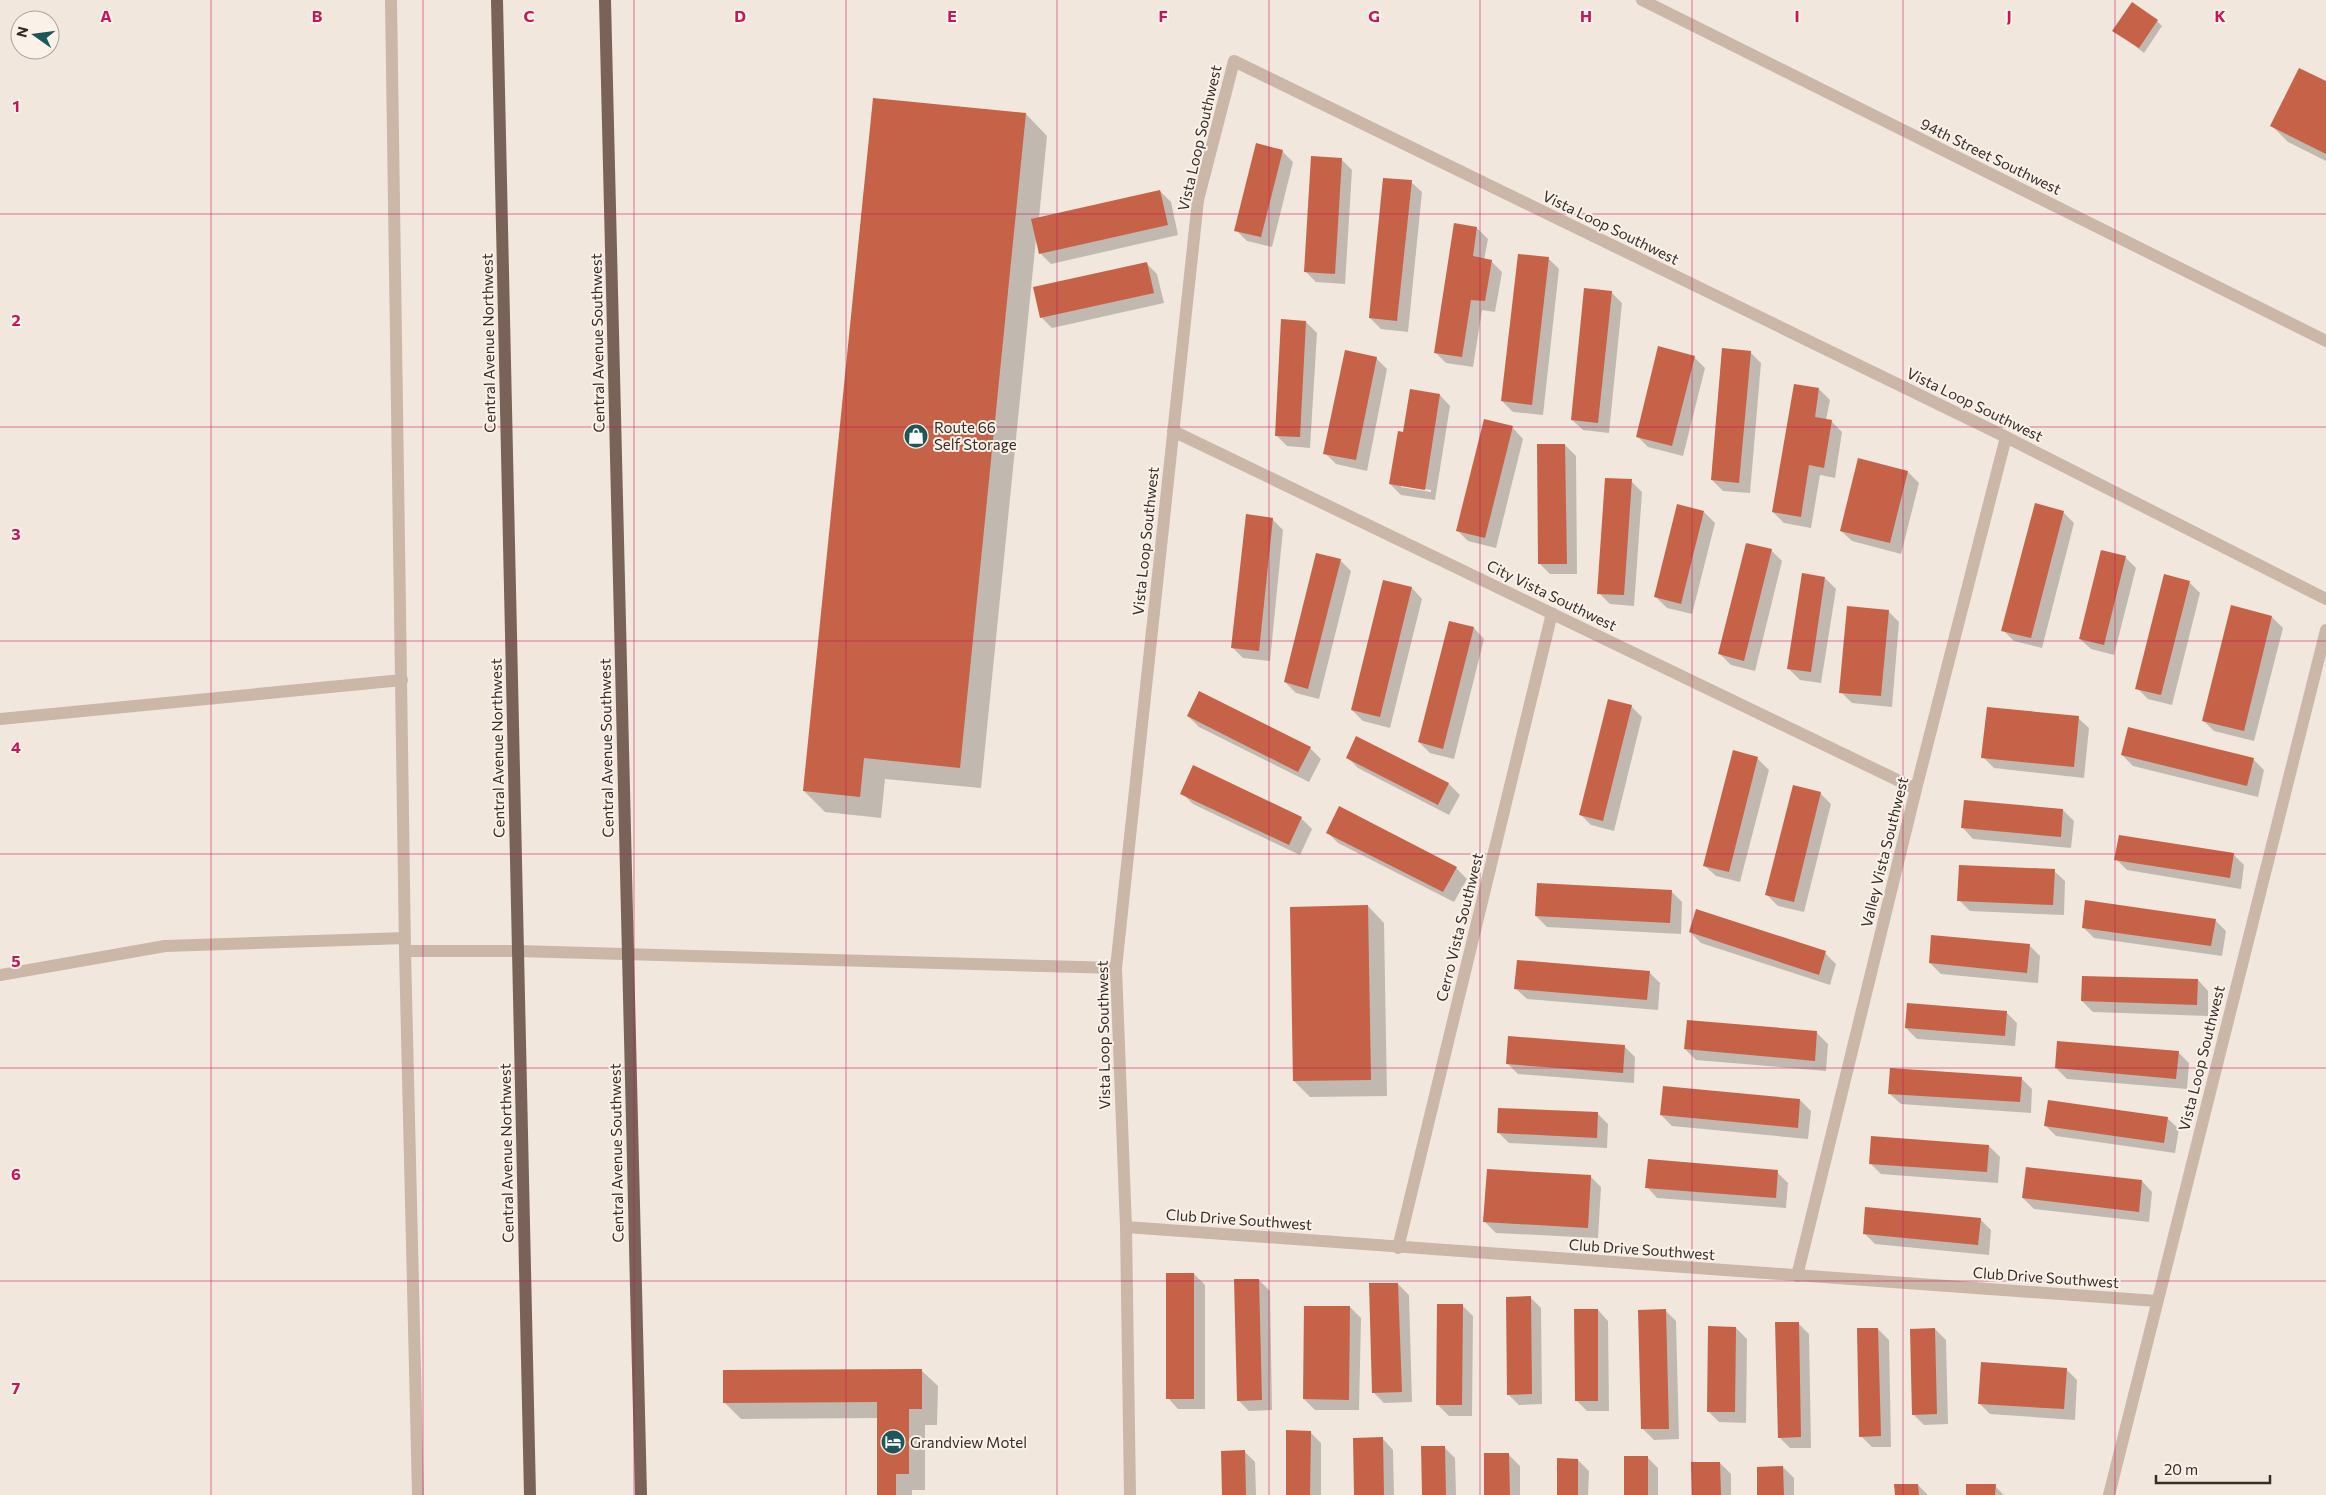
<svg xmlns="http://www.w3.org/2000/svg" width="2326" height="1495" font-family="Commissioner,sans-serif">
  <rect width="100%" height="100%" fill="#f2e7dc"/>
  <!-- shadow -->
  <path fill="#0003" fill-rule="evenodd" d="M2157,21L2162,26L2144,53L2114,30Z
    M2326,83V161L2288,142L2272,126Z
    M1026,114L1047,136L1039,218L1160,191L1171,202L1178,235L1051,264L1040,253L1036,239L981,788L885,779L881,818L825,812L804,791Z
    M1282,151L1293,162L1272,247L1247,241L1236,230Z
    M1341,159L1352,170L1345,284L1316,282L1305,271Z
    M1411,182L1422,192L1408,332L1381,329L1370,318Z
    M1477,228L1488,239L1484,260L1491,261L1502,272L1495,312L1482,310L1473,367L1446,363L1435,352Z
    M1548,258L1559,269L1543,415L1513,412L1502,401Z
    M1146,263L1157,274L1164,303L1052,328L1041,317Z
    M1611,292L1622,303L1609,433L1583,430L1572,420Z
    M1282,321L1306,322L1317,333L1310,448L1287,446L1276,435Z
    M1750,352L1761,363L1750,493L1723,491L1712,480Z
    M1694,357L1705,368L1683,456L1648,447L1637,436Z
    M1376,358L1387,369L1367,471L1336,464L1325,453Z
    M1819,389L1830,400L1826,420L1831,421L1842,432L1835,478L1820,475L1811,528L1784,523L1773,512Z
    M1440,395L1450,406L1435,500L1401,495L1390,484L1405,433ZM1401,485L1431,490V492L1401,487Z
    M1513,428L1523,439L1496,548L1468,541L1457,530Z
    M1565,445L1576,456L1577,574H1550L1539,563Z
    M1908,472L1919,483L1901,554L1852,541L1841,531Z
    M1631,481L1642,492L1634,606L1610,604L1599,593Z
    M1704,512L1715,523L1692,614L1667,608L1656,597Z
    M2063,512L2074,523L2042,648L2014,641L2003,630Z
    M1272,519L1283,530L1270,661L1243,658L1232,647Z
    M1771,550L1782,561L1755,671L1731,665L1720,654Z
    M2125,557L2136,568L2114,655L2091,649L2080,639Z
    M1340,560L1351,571L1319,699L1296,693L1285,682Z
    M1825,578L1836,589L1821,683L1800,680L1789,669Z
    M2189,582L2200,593L2172,705L2148,699L2137,688Z
    M1412,588L1422,599L1390,728L1363,721L1352,710Z
    M2232,607L2272,617L2283,628L2254,741L2214,731L2204,721Z
    M1888,611L1899,622L1892,707L1852,703L1841,692Z
    M1474,628L1484,639L1454,759L1430,753L1419,742Z
    M1631,706L1642,717L1614,831L1591,825L1580,814Z
    M1188,716L1310,748L1321,759L1309,782L1199,727Z
    M2078,718L2089,728L2084,778L1994,768L1983,757Z
    M1357,737L1449,784L1460,795L1449,815L1358,768L1347,757Z
    M1734,752L1758,759L1769,770L1740,882L1716,876L1705,866Z
    M2122,755L2253,759L2264,770L2258,797L2133,766Z
    M1194,767L1301,818L1312,829L1300,855L1193,804L1182,793Z
    M1820,793L1831,804L1804,912L1778,906L1767,895Z
    M2063,810L2074,821L2071,848L1973,839L1963,828Z
    M1327,832L1456,868L1467,879L1454,902L1338,843Z
    M2233,854L2244,865L2241,889L2127,870L2116,859Z
    M2054,871L2065,881L2064,915L1970,911L1959,900Z
    M1671,891L1682,902L1681,934L1547,927L1536,916Z
    M1368,906L1384,923L1387,1096L1310,1097L1294,1081Z
    M2215,920L2226,931L2222,956L2094,938L2083,927Z
    M1690,932L1825,953L1836,964L1830,985L1701,943Z
    M2029,945L2040,956L2038,983L1941,974L1930,963Z
    M1649,972L1660,983L1658,1010L1527,999L1516,989Z
    M2198,980L2208,991V1016L2093,1012L2082,1001Z
    M2006,1012L2017,1023L2015,1046L1917,1039L1906,1028Z
    M1817,1033L1828,1044L1826,1071L1696,1060L1685,1049Z
    M1624,1046L1635,1057L1634,1083L1518,1074L1507,1063Z
    M2178,1052L2189,1063L2187,1089L2067,1079L2056,1068Z
    M2021,1078L2032,1089L2031,1113L1901,1104L1890,1094Z
    M1800,1100L1811,1111L1808,1139L1672,1126L1661,1115Z
    M1597,1113L1608,1124L1607,1148L1509,1143L1498,1132Z
    M2168,1119L2179,1129L2175,1153L2056,1136L2045,1125Z
    M1989,1146L2000,1157L1998,1183L1881,1174L1870,1163Z
    M1777,1172L1788,1183L1786,1208L1657,1198L1647,1187Z
    M1590,1176L1601,1187L1598,1238L1496,1233L1485,1222Z
    M2142,1181L2152,1192L2149,1222L2034,1209L2023,1198Z
    M1980,1219L1991,1230L1989,1255L1875,1244L1864,1233Z
    M1194,1274L1205,1285V1409H1178L1168,1398Z
    M1259,1280L1270,1291L1272,1410L1249,1411L1238,1400Z
    M1398,1284L1409,1295L1412,1402L1384,1403L1373,1392Z
    M1530,1297L1541,1308L1542,1404L1519,1405L1508,1394Z
    M1462,1305L1473,1316L1472,1416H1449L1438,1405Z
    M1350,1307L1361,1318L1359,1410H1315L1304,1399Z
    M1598,1310L1608,1321L1609,1411H1587L1576,1400Z
    M1665,1310L1676,1321L1679,1439L1654,1440L1643,1429Z
    M1798,1323L1809,1334L1811,1448H1790L1779,1437Z
    M1736,1328L1747,1339L1746,1423L1719,1422L1708,1411Z
    M1878,1329L1889,1340L1891,1447H1872L1861,1436Z
    M1935,1329L1946,1340L1948,1424L1924,1425L1913,1414Z
    M2066,1369L2077,1380L2075,1420L1990,1414L1979,1403Z
    M921,1370L938,1386L937,1425H925V1490H912V1495H879L878,1418L741,1419L725,1403Z
    M1310,1432L1321,1443V1495H1287Z
    M1383,1439L1393,1450L1394,1495H1355Z
    M1444,1447L1455,1458L1456,1495H1424Z
    M1244,1451L1255,1462L1256,1495H1223Z
    M1509,1455L1520,1466V1495H1485Z
    M1647,1457L1658,1468V1495H1625Z
    M1578,1460L1589,1471L1588,1495H1558Z
    M1720,1463L1731,1474V1495H1693Z
    M1783,1467L1794,1478V1495H1759Z
    M1918,1485L1928,1495H1896Z
    M1995,1486L2004,1495H1967Z"/>
  <!-- building -->
  <path fill="#c66247" d="M2132,2L2158,20L2139,48L2112,31Z
    M2299,68L2326,81V154L2270,126Z
    M873,98L1026,113L960,768L864,758L860,797L803,791Z
    M1256,143L1283,150L1261,237L1234,231Z
    M1311,156L1342,158L1335,274L1304,272Z
    M1383,178L1412,180L1397,321L1369,318Z
    M1160,190L1168,225L1039,254L1031,219Z
    M1454,223L1477,227L1473,256L1492,260L1485,301L1471,300L1462,357L1434,353Z
    M1518,254L1549,257L1532,405L1501,401Z
    M1147,262L1154,293L1040,318L1033,287Z
    M1584,288L1612,291L1598,423L1571,420Z
    M1281,319L1306,321L1300,437L1275,436Z
    M1658,346L1695,356L1672,446L1636,437Z
    M1722,348L1751,351L1739,483L1711,480Z
    M1345,350L1377,357L1356,460L1323,454Z
    M1794,384L1819,388L1815,417L1832,420L1824,468L1809,465L1801,517L1772,512Z
    M1410,389L1440,394L1425,490L1389,484L1398,431L1403,432Z
    M1484,419L1513,426L1485,538L1456,531Z
    M1537,444H1565L1567,564H1538Z
    M1858,458L1908,471L1890,543L1840,531Z
    M1605,478L1632,479L1624,595L1597,594Z
    M2035,503L2064,511L2031,638L2001,631Z
    M1677,504L1704,511L1681,604L1654,597Z
    M1246,514L1273,518L1259,651L1231,648Z
    M1746,543L1772,549L1744,661L1718,654Z
    M2101,550L2126,556L2104,645L2079,639Z
    M1316,553L1341,559L1308,689L1284,682Z
    M1802,573L1825,577L1811,672L1787,669Z
    M2164,574L2190,581L2161,695L2135,689Z
    M1383,580L1412,587L1380,717L1351,710Z
    M2231,605L2272,616L2244,731L2202,721Z
    M1847,606L1889,610L1881,696L1839,693Z
    M1449,621L1474,627L1443,749L1418,742Z
    M1199,691L1311,747L1298,772L1187,716Z
    M1608,699L1632,705L1603,821L1579,815Z
    M1987,707L2079,716L2074,767L1981,758Z
    M2128,727L2254,758L2247,786L2121,755Z
    M1356,736L1449,783L1438,805L1346,758Z
    M1733,750L1758,757L1729,872L1703,866Z
    M1193,765L1302,817L1289,845L1180,794Z
    M1793,785L1821,792L1794,902L1765,895Z
    M1964,800L2063,809L2061,837L1961,828Z
    M1339,806L1457,867L1443,892L1326,833Z
    M2119,835L2234,853L2230,878L2114,860Z
    M1959,865L2055,869L2053,905L1957,901Z
    M1537,883L1672,890L1670,923L1535,916Z
    M2085,900L2216,919L2211,946L2082,928Z
    M1368,905L1371,1080L1293,1081L1290,907Z
    M1696,909L1826,951L1819,975L1689,932Z
    M1931,935L2030,944L2027,973L1929,963Z
    M1517,960L1650,971L1647,1000L1514,989Z
    M2082,976L2198,979L2197,1005L2081,1001Z
    M1907,1003L2007,1011L2005,1036L1905,1028Z
    M1687,1020L1817,1031L1815,1061L1684,1049Z
    M1508,1036L1625,1045L1623,1073L1506,1064Z
    M2057,1041L2179,1051L2176,1079L2055,1068Z
    M1890,1068L2022,1077L2020,1102L1888,1094Z
    M1663,1086L1800,1099L1798,1128L1660,1115Z
    M2048,1100L2168,1117L2164,1143L2044,1126Z
    M1498,1108L1598,1112L1597,1138L1497,1133Z
    M1871,1136L1989,1145L1987,1172L1869,1164Z
    M1648,1159L1778,1170L1776,1198L1645,1188Z
    M2026,1167L2142,1180L2139,1212L2022,1198Z
    M1487,1169L1591,1175L1588,1228L1483,1222Z
    M1865,1207L1981,1218L1978,1245L1863,1234Z
    M1166,1273H1194V1399H1166Z
    M1234,1279H1259L1262,1400L1237,1401Z
    M1369,1283H1398L1402,1392L1372,1393Z
    M1531,1296L1532,1394L1507,1395L1506,1297Z
    M1437,1304H1463L1462,1405H1436Z
    M1304,1306H1350L1349,1400L1303,1399Z
    M1574,1309H1598V1401H1575Z
    M1666,1309L1669,1429H1641L1638,1310Z
    M1775,1322H1799L1801,1437L1778,1438Z
    M1708,1326L1736,1327L1735,1412H1707Z
    M1857,1328H1878L1881,1436L1859,1437Z
    M1935,1328L1937,1414L1912,1415L1910,1329Z
    M1981,1362L2067,1368L2064,1409L1978,1404Z
    M922,1369V1409H909V1474H896V1495H877V1402L723,1403V1370Z
    M1286,1430L1311,1431L1310,1495H1286Z
    M1383,1437L1384,1495H1354L1353,1438Z
    M1421,1446H1445L1446,1495H1422Z
    M1245,1450L1246,1495H1222L1221,1451Z
    M1484,1453H1509L1510,1495H1484Z
    M1624,1456H1648V1495H1624Z
    M1557,1458L1578,1459V1495H1557Z
    M1691,1462H1720L1721,1495H1692Z
    M1783,1466L1784,1495H1757V1467Z
    M1894,1484H1918L1919,1495H1895Z
    M1966,1484H1996L1995,1495H1966Z"/>
  <g fill="none" stroke-linecap="round" stroke-linejoin="round">
    <!-- minor -->
    <path stroke="#cab7a8" stroke-width="12" d="M391,0L405,951L418,1495
      M1642,0L2326,341
      M1173,431L1916,789
      M0,719L402,680
      M405,951H518L1116,968
      M0,975L165,946L405,938
      M1126,1227L2157,1301
      M1398,1248L1552,613
      M1797,1276L1916,789L2006,437
      M1130,1495L1126,1227L1116,968L1198,200L1234,61L2006,437L2326,599
      M2109,1495L2326,630"/>
    <!-- major -->
    <path stroke="#796359" stroke-width="12" d="M497,0L530,1495
      M605,0L641,1495"/>
  </g>
  <!-- grid -->
  <path fill="none" stroke="#c2185b" stroke-width="1" stroke-opacity="0.55" d="M211,0V1495M423,0V1495M634,0V1495M846,0V1495M1057,0V1495M1269,0V1495M1480,0V1495M1692,0V1495M1903,0V1495M2115,0V1495M0,214H2326M0,427H2326M0,641H2326M0,854H2326M0,1068H2326M0,1281H2326"/>
  <!-- icons -->
  <defs>
    <symbol id="shop-disc" viewBox="-11 -11 22 22"><circle r="9.5" fill="#1e5759" stroke="#faf1e9"/><path d="M-5-2.5h2.3a2.7 3.5 0 0 1 5.4 0H5L5.5 6h-11ZM-1.5-2.5h3a1.5 2.3 0 0 0-3 0Z" fill="#fff"/></symbol>
    <symbol id="hotel-disc" viewBox="-11 -11 22 22"><circle r="9.5" fill="#1e5759" stroke="#faf1e9"/><path d="M-6-4.5h1.5V1H6V5H4.5V3h-9V5H-6ZM-4 0a1.8 1.8 0 1 1 3.6 0ZM.5 0V-2.5h3Q6-2.5 6 0Z" fill="#fff"/></symbol>
  </defs>
  <g fill-rule="evenodd">
    <use href="#shop-disc" x="902" y="422" width="28" height="28"/>
    <use href="#hotel-disc" x="879" y="1428" width="28" height="28"/>
  </g>
  <g text-anchor="middle" dominant-baseline="central" stroke-width="4" stroke-linejoin="round" paint-order="stroke">
    <!-- street labels -->
    <g font-size="15" fill="#372d28" stroke="#faf1e9">
      <text transform="translate(1199 138) rotate(-77)">Vista Loop Southwest</text>
      <text transform="translate(1991 156) rotate(26)">94th Street Southwest</text>
      <text transform="translate(1611 227) rotate(26)">Vista Loop Southwest</text>
      <text transform="translate(488 343) rotate(-91)">Central Avenue Northwest</text>
      <text transform="translate(597 343) rotate(-91)">Central Avenue Southwest</text>
      <text transform="translate(1975 404) rotate(26)">Vista Loop Southwest</text>
      <text transform="translate(1145 541) rotate(-84)">Vista Loop Southwest</text>
      <text transform="translate(1552 595) rotate(26)">City Vista Southwest</text>
      <text transform="translate(497 748) rotate(-91)">Central Avenue Northwest</text>
      <text transform="translate(606 748) rotate(-91)">Central Avenue Southwest</text>
      <text transform="translate(1884 852) rotate(-76)">Valley Vista Southwest</text>
      <text transform="translate(1459 927) rotate(-76)">Cerro Vista Southwest</text>
      <text transform="translate(1103 1035) rotate(-91)">Vista Loop Southwest</text>
      <text transform="translate(2201 1058) rotate(-76)">Vista Loop Southwest</text>
      <text transform="translate(506 1153) rotate(-91)">Central Avenue Northwest</text>
      <text transform="translate(616 1153) rotate(-91)">Central Avenue Southwest</text>
      <text transform="translate(1239 1219) rotate(4)">Club Drive Southwest</text>
      <text transform="translate(1642 1249) rotate(4)">Club Drive Southwest</text>
      <text transform="translate(2046 1277) rotate(4)">Club Drive Southwest</text>
    </g>
    <!-- poi labels -->
    <g font-size="15" fill="#372d28" stroke="#faf1e9" text-anchor="start">
      <text x="934" y="427">Route 66<tspan x="934" dy="17">Self Storage</tspan></text>
      <text x="910" y="1442">Grandview Motel</text>
    </g>
  </g>
  <g font-size="16" text-anchor="middle" font-weight="bold" fill="#c2185b" stroke="#faf1e9" stroke-width="4" stroke-linejoin="round" paint-order="stroke">
    <text x="106" y="22">A</text>
    <text x="317" y="22">B</text>
    <text x="529" y="22">C</text>
    <text x="740" y="22">D</text>
    <text x="952" y="22">E</text>
    <text x="1163" y="22">F</text>
    <text x="1374" y="22">G</text>
    <text x="1586" y="22">H</text>
    <text x="1797" y="22">I</text>
    <text x="2009" y="22">J</text>
    <text x="2220" y="22">K</text>
    <text x="16" y="112">1</text>
    <text x="16" y="326">2</text>
    <text x="16" y="540">3</text>
    <text x="16" y="753">4</text>
    <text x="16" y="967">5</text>
    <text x="16" y="1180">6</text>
    <text x="16" y="1394">7</text>
  </g>
  <!-- north arrow -->
  <g transform="translate(35 35) rotate(284)"><circle r="24" fill="#faf1e9" stroke="#aca39c"/>
  <path d="M0-4L9 19L0 12L-9 19Z" fill="#1e5759"/>
  <text y="-8" font-size="14" font-weight="bold" text-anchor="middle" fill="#372d28">N</text>
  </g>
  <!-- scale -->
  <path d="M2156 1475v8h114v-8" fill="none" stroke="#372d28" stroke-width="2.5"/>
  <text x="2164" y="1475" font-size="15" fill="#372d28" stroke="#faf1e9" stroke-width="4" paint-order="stroke">20 m</text>
</svg>
